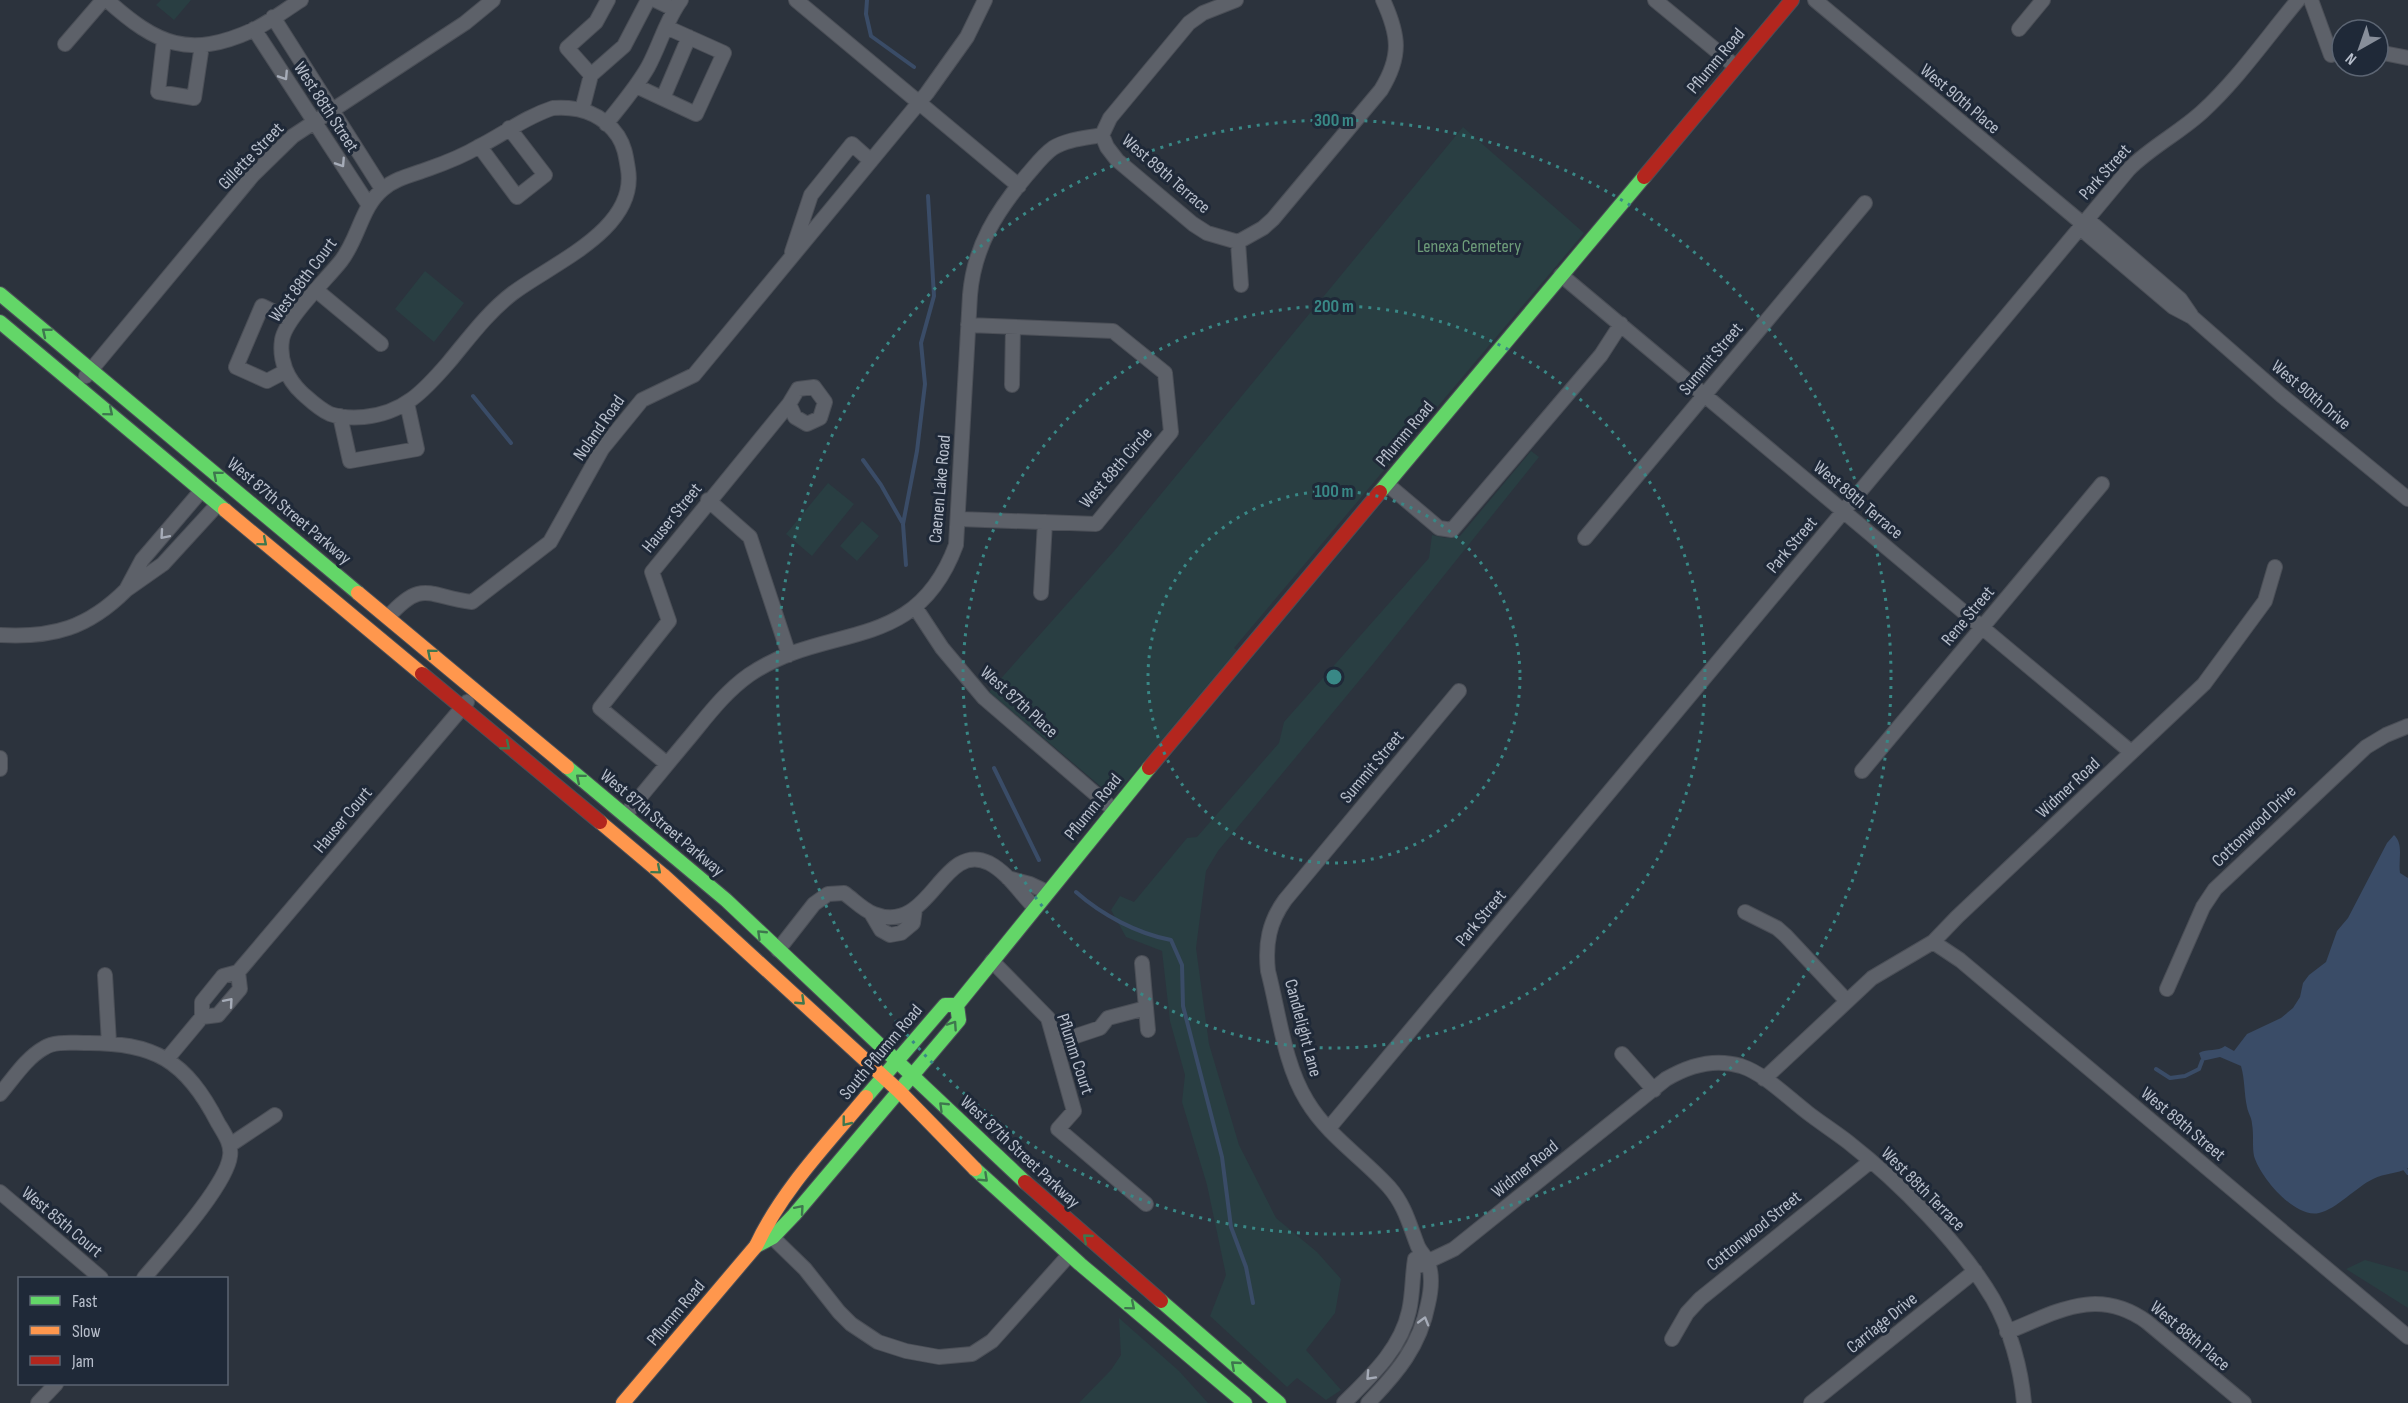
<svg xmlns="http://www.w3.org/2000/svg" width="2408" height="1403" font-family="'Sofia Sans Condensed',sans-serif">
  <rect width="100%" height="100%" fill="#2c333d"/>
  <!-- green -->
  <path fill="#293e42" d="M161,0H191L174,20L156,5Z
    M1463,127L1584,233L1234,648L1237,650L1119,791L1105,790L989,692L1115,550Z
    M425,271L464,303L434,342L395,309Z
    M1531,451L1539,457L1373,664L1218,851L1206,871L1196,948L1209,1044L1239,1145L1276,1218L1317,1252L1341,1279L1335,1313L1306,1350L1341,1390L1326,1400L1297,1378L1287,1387L1210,1316L1226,1275L1207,1185L1182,1102L1185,1075L1170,1021L1162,951L1126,937L1111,910L1120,896L1134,902L1187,838L1197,837L1279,743L1284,722L1429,558L1432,535L1446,538L1460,536Z
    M828,483L854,504L812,556L786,534Z
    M862,521L879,536L857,561L840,546Z
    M2365,1260L2408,1272V1308L2346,1269Z
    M1119,1318L1179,1371L1208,1403H1079L1111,1370L1121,1355Z"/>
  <!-- water -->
  <path fill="#3a4c67" d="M2394,835C2404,844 2398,860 2400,873L2408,878V1168C2397,1174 2385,1173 2373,1179C2356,1187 2337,1209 2319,1213C2295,1219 2260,1177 2254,1156C2252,1146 2254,1135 2252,1124C2252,1118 2248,1113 2247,1107C2244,1093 2245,1080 2241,1066L2220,1057L2202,1061L2199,1053C2207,1048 2218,1052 2225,1046L2234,1051L2247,1034L2281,1018L2293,1008L2300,997L2303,983L2309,975L2326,962L2337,931L2348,918L2387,843Z"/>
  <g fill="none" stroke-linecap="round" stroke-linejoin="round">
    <!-- stream -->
    <path stroke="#3a4c67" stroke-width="4" d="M867,0L866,14L871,36L914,67
      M473,396L511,443
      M863,460L881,485L902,522
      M906,565L903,524L917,451L925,384L921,343L934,296L928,196
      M994,768L1039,860
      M1076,892C1102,915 1138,934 1171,940L1182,965L1183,1006L1222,1157L1231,1227L1246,1267L1253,1303
      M2156,1069L2170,1078L2185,1076L2199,1069L2202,1061
      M2405,1169L2408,1173"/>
    <defs>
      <path id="street" d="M107,0C157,45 189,59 253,30C270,22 285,10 301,0
        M655,0L674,9
        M796,0L1019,186
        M1655,0L1735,66
        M1815,0L2083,224
        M2311,0L2331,55L2342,51
        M273,17L382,189
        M254,29L368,204
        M2019,29L2043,0
        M164,40L158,92L194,98L202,45
        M65,44L103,0
        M2378,52L2408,58
        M591,75L624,46L648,0
        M636,86L696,114L724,53L666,27
        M663,98L689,37
        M553,108C579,106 603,114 618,136C625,147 626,157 628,169C638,229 553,263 513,293C488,312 469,338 449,362C424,391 404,413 364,417C352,418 342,418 330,414C319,409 311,401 302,393C287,379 279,360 282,340C285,319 327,279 341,261C359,238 361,207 383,189C396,178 412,175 428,169C445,163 463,156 478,147C504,134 525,117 553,108Z
        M582,110L591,75L567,48L596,22L608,0
        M606,124C621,105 636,88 648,67C660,45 666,20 681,0
        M1102,135L1110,118L1189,23L1203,13L1236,0
        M1102,135L1107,147L1117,160L1193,224L1207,233L1238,242
        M480,147L517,197L545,175L509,128
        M2087,219L2180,299L2191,315
        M2080,228L2173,307L2192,317L2281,395L2408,499
        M1238,242L1263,228L1273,219L1381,90C1402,56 1399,35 1383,0
        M1238,242L1241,285
        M792,252L811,195L852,144L871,161
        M1561,275L2131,752
        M316,290L381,344
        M286,371L267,381L236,367L262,306L291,320
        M86,376L253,175L293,136L465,23L493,0
        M1012,385L1013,327
        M340,416L350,461L417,449L407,403
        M1387,484L1439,528L1452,530L1601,355L1621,324
        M201,491L142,560L126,590L163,564L218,504
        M708,500L750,537L789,655
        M959,519L1096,524L1171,432L1165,373L1113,331L968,325
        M1585,538L1865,203
        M1041,593L1045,522
        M915,607L942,648L984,698L1114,810
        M388,617C423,578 428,597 472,602L550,542L602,449L642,400L694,375L927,93L967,37L985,0
        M0,635C53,638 88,628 126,590
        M0,758V769
        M667,764L600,708L669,621L652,572L789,404L798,389L814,387L825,402L820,418L807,424L795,417L789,404
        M1862,771L2102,484
        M625,815C647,789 668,763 689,738C708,715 725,692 749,675C828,621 915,656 956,545L970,295C974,246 997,211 1027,175C1035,166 1043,155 1053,148C1067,139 1087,138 1102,135
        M1008,878L1030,884L1047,892
        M1745,912L1777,928L1786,936L1846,1000
        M871,913L881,930L890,935L901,933L913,923L915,909
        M1933,942L1960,960L2408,1337
        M778,950L814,904L828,894L844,893C853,899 863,910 874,914C931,936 941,840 989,863C1008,873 1020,893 1035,908
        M992,961L1048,1018L1074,1111L1058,1129L1146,1204
        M105,975L109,1043
        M2167,989L2203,907L2215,889L2366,747L2386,735L2408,726
        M1146,1008L1148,1030
        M202,1017L218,1015L240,989L238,972
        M1055,1043L1100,1028L1108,1018L1146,1008L1142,963
        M1622,1054L1654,1090
        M167,1059L202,1017V1002L223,976L238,972L467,702
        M1764,1079L1872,978L1933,942L1957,917L2204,684L2265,601L2275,567
        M0,1094C13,1079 26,1058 44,1048C55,1041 71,1043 84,1043C154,1042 186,1060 218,1123C224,1133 232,1144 230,1156C227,1185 164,1254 144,1278
        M1329,1128L2129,169C2151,147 2179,133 2202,112C2238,79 2267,37 2298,0
        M230,1145L275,1115
        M0,1192L101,1278
        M768,1233L805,1269L839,1312L851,1324L878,1342L906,1351L939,1357L972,1354L992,1341L1069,1255
        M1414,1268L1454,1249L1666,1079C1688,1066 1715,1058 1741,1066C1765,1074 1787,1097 1808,1113C1821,1123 1835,1132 1848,1142C1899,1182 1960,1243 1993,1299C2010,1329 2021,1368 2024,1403
        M2007,1332C2057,1312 2097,1286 2147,1322L2244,1403
        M1672,1339L1687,1313L1700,1299L1871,1161
        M38,1403L56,1384
        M1344,1403C1370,1377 1401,1349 1409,1311C1413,1294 1412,1277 1415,1259
        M1368,1403C1397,1373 1420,1346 1428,1304C1431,1291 1433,1276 1428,1263C1426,1256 1419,1251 1417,1244C1409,1223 1404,1204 1389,1187C1363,1158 1328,1136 1307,1101C1284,1064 1279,1013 1268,971C1265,944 1269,922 1285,900L1459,691
        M1811,1403L1975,1271"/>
      <path id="fast" d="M0,294L358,593
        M0,322L225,510
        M1380,492L1644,177
        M567,767L726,900L1025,1182
        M957,1005L1149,768
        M866,1097L945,1005H957
        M975,1169L1080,1264L1245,1403
        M756,1246L773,1237L794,1215L954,1026L959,1020L957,1005
        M1161,1301L1279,1403"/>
      <path id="slow" d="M225,510L422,674
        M358,593L567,767
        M600,822L663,875L899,1091L975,1169
        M623,1403L756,1246C782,1190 827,1144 866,1097"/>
      <path id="jam" d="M1644,177L1792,0
        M422,674L600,822
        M1149,768L1380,492
        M1025,1182L1161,1301"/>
    </defs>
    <!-- street casing -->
    <use href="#street" stroke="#4b4f57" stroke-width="16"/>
    <!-- fast casing -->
    <use href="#fast" stroke="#4b4f57" stroke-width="16"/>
    <!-- slow casing -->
    <use href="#slow" stroke="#4b4f57" stroke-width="16"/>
    <!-- jam casing -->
    <use href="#jam" stroke="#4b4f57" stroke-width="16"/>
    <!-- street -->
    <use href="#street" stroke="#5d6169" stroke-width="14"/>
    <!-- fast -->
    <use href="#fast" stroke="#63d668" stroke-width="14"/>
    <!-- slow -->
    <use href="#slow" stroke="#ff974d" stroke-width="14"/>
    <!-- jam -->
    <use href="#jam" stroke="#b3261e" stroke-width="14"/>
  </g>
  <!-- one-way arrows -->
  <defs><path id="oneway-chevron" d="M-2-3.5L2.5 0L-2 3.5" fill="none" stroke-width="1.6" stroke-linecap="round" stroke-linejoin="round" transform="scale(1.5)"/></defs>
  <g stroke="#a6acb8">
    <use href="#oneway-chevron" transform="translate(284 76) rotate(57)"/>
    <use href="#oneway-chevron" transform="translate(341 163) rotate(57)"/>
    <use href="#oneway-chevron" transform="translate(164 535) rotate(131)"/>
    <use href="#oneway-chevron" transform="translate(229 1002) rotate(-49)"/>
    <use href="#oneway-chevron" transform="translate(1424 1321) rotate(-74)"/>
    <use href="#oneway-chevron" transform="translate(1370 1376) rotate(133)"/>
  </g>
  <g stroke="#3e774e">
    <use href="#oneway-chevron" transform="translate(46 332) rotate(-141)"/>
    <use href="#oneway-chevron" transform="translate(109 412) rotate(40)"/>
    <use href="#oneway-chevron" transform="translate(217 475) rotate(-140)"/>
    <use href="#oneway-chevron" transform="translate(263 542) rotate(40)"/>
    <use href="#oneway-chevron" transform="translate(431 653) rotate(-140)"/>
    <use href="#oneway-chevron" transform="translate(506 746) rotate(39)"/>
    <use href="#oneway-chevron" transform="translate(580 778) rotate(-140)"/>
    <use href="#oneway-chevron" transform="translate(657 870) rotate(40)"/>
    <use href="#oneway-chevron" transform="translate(761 934) rotate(-136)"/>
    <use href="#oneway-chevron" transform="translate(801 1001) rotate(43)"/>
    <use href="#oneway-chevron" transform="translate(953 1025) rotate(-56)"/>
    <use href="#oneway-chevron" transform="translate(943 1106) rotate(-136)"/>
    <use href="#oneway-chevron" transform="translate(846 1122) rotate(129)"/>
    <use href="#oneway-chevron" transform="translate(984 1178) rotate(43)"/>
    <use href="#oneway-chevron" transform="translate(800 1209) rotate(-49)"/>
    <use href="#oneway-chevron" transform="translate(1087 1238) rotate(-139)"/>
    <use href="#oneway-chevron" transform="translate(1131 1306) rotate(40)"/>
    <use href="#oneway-chevron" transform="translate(1235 1365) rotate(-139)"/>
  </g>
  <!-- distance rings -->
  <g fill="none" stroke="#398886" stroke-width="3" stroke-dasharray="3 6">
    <circle cx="1334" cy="677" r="186"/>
    <circle cx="1334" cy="677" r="371"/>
    <circle cx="1334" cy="677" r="557"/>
  </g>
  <g text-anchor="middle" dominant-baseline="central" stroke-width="6" stroke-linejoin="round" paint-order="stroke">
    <!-- street labels -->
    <g font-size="18" fill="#b8bfcc" stroke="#1f2938">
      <text transform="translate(1716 61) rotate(-50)">Pflumm Road</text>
      <text transform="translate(1960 99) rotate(40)">West 90th Place</text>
      <text transform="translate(326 107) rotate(57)">West 88th Street</text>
      <text transform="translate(251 156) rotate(-46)">Gillette Street</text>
      <text transform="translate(2105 172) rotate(-48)">Park Street</text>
      <text transform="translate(1166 174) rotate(41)">West 89th Terrace</text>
      <text transform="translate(303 280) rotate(-53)">West 88th Court</text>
      <text transform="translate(1711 359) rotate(-50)">Summit Street</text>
      <text transform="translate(2311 395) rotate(40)">West 90th Drive</text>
      <text transform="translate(599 428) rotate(-55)">Noland Road</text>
      <text transform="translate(1405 434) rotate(-50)">Pflumm Road</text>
      <text transform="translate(1116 468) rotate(-49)">West 88th Circle</text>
      <text transform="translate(940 489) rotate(-85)">Caenen Lake Road</text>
      <text transform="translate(1858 500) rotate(40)">West 89th Terrace</text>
      <text transform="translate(289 511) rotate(40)">West 87th Street Parkway</text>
      <text transform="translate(672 518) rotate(-51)">Hauser Street</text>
      <text transform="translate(1792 545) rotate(-50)">Park Street</text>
      <text transform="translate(1968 616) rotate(-50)">Rene Street</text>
      <text transform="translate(1019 702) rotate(42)">West 87th Place</text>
      <text transform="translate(1372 767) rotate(-50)">Summit Street</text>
      <text transform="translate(2068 788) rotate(-43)">Widmer Road</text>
      <text transform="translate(1093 807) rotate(-51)">Pflumm Road</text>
      <text transform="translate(343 820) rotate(-50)">Hauser Court</text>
      <text transform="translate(662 823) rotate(40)">West 87th Street Parkway</text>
      <text transform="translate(2254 826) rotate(-44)">Cottonwood Drive</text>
      <text transform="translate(1481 918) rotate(-50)">Park Street</text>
      <text transform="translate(1303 1028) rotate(75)">Candlelight Lane</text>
      <text transform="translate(881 1052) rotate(-50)">South Pflumm Road</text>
      <text transform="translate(1075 1054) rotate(72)">Pflumm Court</text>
      <text transform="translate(2183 1124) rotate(40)">West 89th Street</text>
      <text transform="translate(1020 1152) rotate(43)">West 87th Street Parkway</text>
      <text transform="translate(1525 1169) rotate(-39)">Widmer Road</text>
      <text transform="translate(1923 1189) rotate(45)">West 88th Terrace</text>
      <text transform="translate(62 1222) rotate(40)">West 85th Court</text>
      <text transform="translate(1754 1231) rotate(-39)">Cottonwood Street</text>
      <text transform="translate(676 1313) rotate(-50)">Pflumm Road</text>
      <text transform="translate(1882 1323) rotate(-39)">Carriage Drive</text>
      <text transform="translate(2190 1336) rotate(40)">West 88th Place</text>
    </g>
    <!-- park labels -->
    <g font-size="18" fill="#6e9d7a" stroke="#1f2938">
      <text x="1469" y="246">Lenexa Cemetery</text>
    </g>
  </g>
  <circle cx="1334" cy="677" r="9" fill="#398886" stroke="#1f2938" stroke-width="3"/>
  <g font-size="18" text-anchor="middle" font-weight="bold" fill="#398886" stroke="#1f2938" stroke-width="6" stroke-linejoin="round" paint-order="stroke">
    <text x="1334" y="126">300 m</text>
    <text x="1334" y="312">200 m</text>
    <text x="1334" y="497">100 m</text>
  </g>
  <!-- legend -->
  <rect x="18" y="1277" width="210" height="108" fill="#1f2938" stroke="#5c6573" stroke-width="1.5"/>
  <rect x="30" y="1296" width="30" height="9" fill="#63d668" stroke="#5c6573" stroke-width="1.5"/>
  <text x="72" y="1307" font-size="18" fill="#b8bfcc">Fast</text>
  <rect x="30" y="1326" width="30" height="9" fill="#ff974d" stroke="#5c6573" stroke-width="1.5"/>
  <text x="72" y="1337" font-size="18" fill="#b8bfcc">Slow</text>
  <rect x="30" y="1356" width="30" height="9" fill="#b3261e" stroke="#5c6573" stroke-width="1.5"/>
  <text x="72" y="1367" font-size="18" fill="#b8bfcc">Jam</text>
  <!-- north arrow -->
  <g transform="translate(2360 48) rotate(220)"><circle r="28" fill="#1f2938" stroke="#5c6573" stroke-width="1.5"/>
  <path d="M0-4.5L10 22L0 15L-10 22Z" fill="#878e9a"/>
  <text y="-9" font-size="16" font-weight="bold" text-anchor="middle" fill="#b8bfcc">N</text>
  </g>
</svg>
